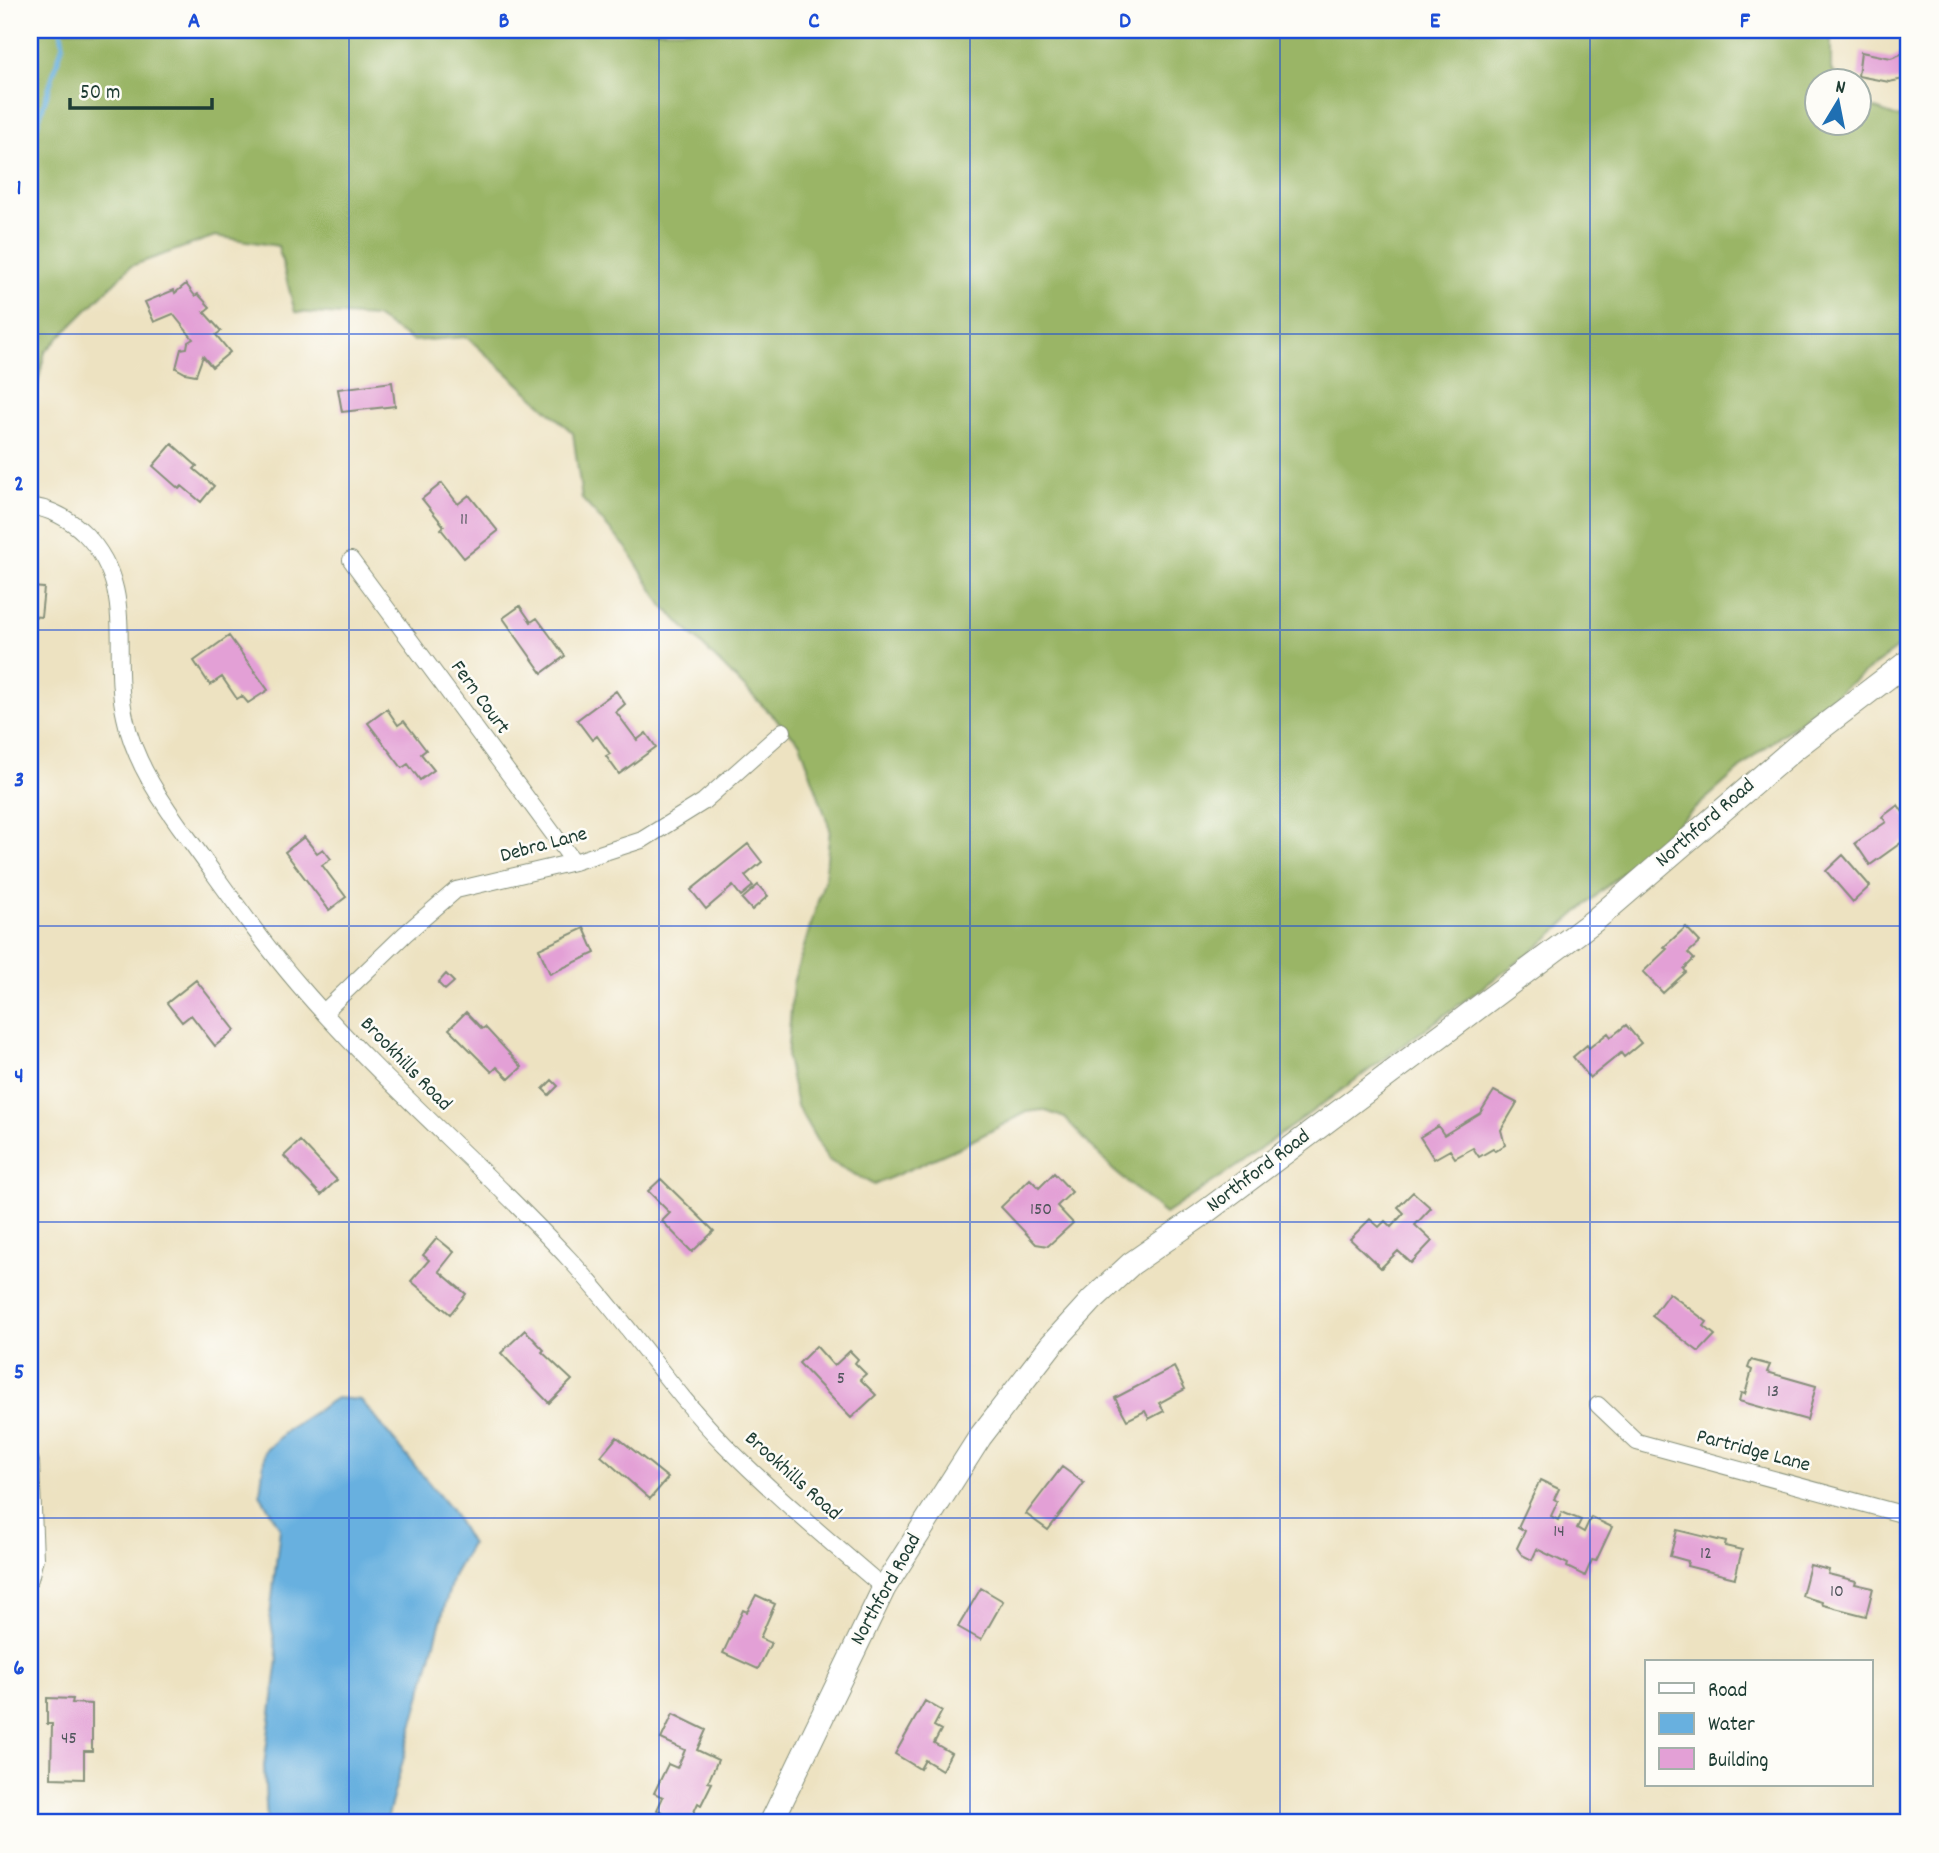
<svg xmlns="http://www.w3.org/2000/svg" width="1939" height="1853" font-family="Dekko,sans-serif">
  <rect width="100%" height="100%" fill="#fdfcf7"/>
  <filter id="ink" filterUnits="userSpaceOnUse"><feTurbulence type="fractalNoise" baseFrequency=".0143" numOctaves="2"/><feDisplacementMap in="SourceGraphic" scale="14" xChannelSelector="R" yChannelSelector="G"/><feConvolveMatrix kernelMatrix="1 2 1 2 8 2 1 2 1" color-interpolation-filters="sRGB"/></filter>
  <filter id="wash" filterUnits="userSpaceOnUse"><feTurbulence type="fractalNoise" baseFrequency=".00686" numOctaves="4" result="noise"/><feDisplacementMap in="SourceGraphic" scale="28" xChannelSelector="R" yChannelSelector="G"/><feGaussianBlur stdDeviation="1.57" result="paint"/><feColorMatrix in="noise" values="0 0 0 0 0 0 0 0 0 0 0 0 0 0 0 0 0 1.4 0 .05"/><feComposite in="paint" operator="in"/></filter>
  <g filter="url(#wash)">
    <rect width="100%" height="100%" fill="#ede2c1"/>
    <!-- forest -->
    <path fill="#9ab566" stroke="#5c794d" stroke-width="2" d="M30,30H1831V70L1842,80H1816V122H1858L1859,97L1867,106L1909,121V639L1758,753L1537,948L1234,1168L1165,1214L1113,1170L1065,1118L1043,1110L1027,1112L958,1148L874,1185L828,1160L797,1106L787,1058L793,983L825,878L830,829L800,743L662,605L626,547L582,499L573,433L467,337L413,341L375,317L295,312L278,246L215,236L131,266L45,352L30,417Z"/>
    <!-- water -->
    <path fill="#68b0df" stroke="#44768a" stroke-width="2" d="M336,1398L361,1400L451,1510L471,1544L453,1576L386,1823H267L264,1766L278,1660L270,1617L280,1528L260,1494L265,1451L287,1430Z"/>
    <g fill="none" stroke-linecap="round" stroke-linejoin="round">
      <!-- stream -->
      <path stroke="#68b0df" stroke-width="5" d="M30,147L63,44L61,30"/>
    </g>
    <g id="blocks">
      <!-- building -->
      <path fill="#e3a0d6" d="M1909,51V78L1889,82L1858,76L1861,52L1891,58Z
        M186,284L195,296L198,294L210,307L204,312L221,331L216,335L230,352L212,367L203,356L196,375L185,373L176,368L181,349L187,348L188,342L193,339L173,314L154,322L145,302L174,290L175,293Z
        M392,382L395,406L342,412L338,389Z
        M172,444L197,466L194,469L214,486L201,502L182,486L179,489L153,466Z
        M442,483L458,504L469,495L498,531L464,558L441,529L444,526L422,499Z
        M30,587L44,588L41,617L30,616Z
        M520,606L531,622L537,618L565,656L542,673L503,618Z
        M229,636L268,690L248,703L242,696L237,699L222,677L210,685L194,661Z
        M616,691L625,704L616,712L637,740L646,733L656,747L619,774L606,756L610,754L597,736L592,740L577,720Z
        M387,709L398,725L404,721L426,750L421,754L434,770L420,780L408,764L402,768L368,723Z
        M1898,805L1909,821V837L1870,865L1855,843L1886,822L1882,817Z
        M304,837L317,853L323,849L331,859L322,865L346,897L329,910L285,852Z
        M748,844L762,862L745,876L753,886L741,896L733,886L706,909L691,890Z
        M1843,855L1870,886L1853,902L1826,871Z
        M758,885L768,896L752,910L742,899Z
        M1686,927L1700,942L1688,953L1694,959L1684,969L1686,972L1663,993L1643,972L1667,949L1664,947Z
        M584,928L595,953L550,974L539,949Z
        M446,974L454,982L445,990L438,983Z
        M196,980L235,1030L215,1046L191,1015L182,1022L167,1003Z
        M466,1012L482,1029L485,1027L522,1067L509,1079L497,1067L492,1072L449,1029Z
        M1626,1025L1641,1043L1624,1057L1621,1053L1590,1078L1573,1057L1587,1045L1589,1048L1608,1033L1611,1037Z
        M552,1080L558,1086L549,1095L543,1089Z
        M1494,1091L1517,1103L1501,1130L1505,1145L1495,1151L1493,1149L1479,1157L1473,1148L1455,1158L1450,1150L1434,1159L1420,1137L1438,1126L1444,1135L1480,1113Z
        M300,1141L337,1180L321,1195L284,1156Z
        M1054,1173L1072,1192L1057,1206L1073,1223L1048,1246L1036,1244L1001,1207L1030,1179L1039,1188Z
        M661,1179L714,1231L692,1252L662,1221L670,1213L648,1191Z
        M1413,1192L1431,1208L1415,1225L1432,1241L1411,1263L1398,1251L1381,1268L1350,1239L1370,1219L1379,1227L1385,1221L1391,1227L1404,1213L1398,1207Z
        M437,1238L454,1252L439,1271L466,1294L450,1314L411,1281L429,1260L423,1255Z
        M1669,1293L1707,1322L1704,1326L1715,1335L1699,1352L1652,1316Z
        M525,1330L544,1350L542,1352L572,1380L549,1403L501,1353Z
        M816,1346L834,1366L850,1351L858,1359L855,1363L866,1374L860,1379L876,1395L851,1418L799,1363Z
        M1751,1360L1770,1365L1767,1372L1816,1386L1807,1420L1739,1401L1741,1393L1745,1394L1752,1370L1748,1368Z
        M1174,1367L1185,1389L1159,1403L1164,1411L1149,1419L1145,1411L1127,1420L1115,1398Z
        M617,1437L668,1478L650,1499L601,1456Z
        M1062,1467L1084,1483L1048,1530L1026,1514Z
        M1540,1480L1559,1489L1554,1499L1558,1501L1551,1516L1558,1520L1562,1512L1581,1520L1577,1528L1584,1532L1591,1517L1612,1527L1596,1561L1592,1560L1585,1576L1567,1567L1568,1564L1537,1549L1532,1560L1522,1555L1517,1548L1525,1531L1518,1527Z
        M1677,1530L1726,1542L1725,1546L1742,1550L1735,1578L1687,1566L1688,1561L1670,1556Z
        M1810,1565L1829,1570L1828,1574L1856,1581L1855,1584L1873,1588L1866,1616L1823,1605L1822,1602L1802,1596Z
        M981,1588L1003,1601L981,1640L958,1627Z
        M756,1595L775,1604L760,1638L771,1643L758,1669L723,1653L743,1610L747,1612Z
        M47,1698L73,1699L72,1703L92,1704V1751H84V1779L51,1778L52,1724H47Z
        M925,1701L942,1711L934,1726L941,1730L934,1743L951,1753L942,1770L925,1760L920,1769L895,1754Z
        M673,1714L706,1730L697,1750L718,1760L708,1782L712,1783L701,1805L698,1803L689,1823L657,1810L663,1797L654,1793L668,1764L677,1768L685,1750L661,1739Z"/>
    </g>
  </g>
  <g filter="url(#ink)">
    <use href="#blocks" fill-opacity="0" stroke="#86907a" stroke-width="2"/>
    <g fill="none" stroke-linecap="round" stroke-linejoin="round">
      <defs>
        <path id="street" d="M30,506C51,509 70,519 85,534C138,588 110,652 125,717C134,762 164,806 191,842C226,890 260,940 299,985C382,1082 482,1165 569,1259C624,1317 669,1388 725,1445C775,1495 830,1542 884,1588
          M351,560L574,862
          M324,1012L405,934L456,890L574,862L642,840L703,802L783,731
          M1598,1405L1637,1442L1909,1516
          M30,1579L35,1558L31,1461"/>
        <path id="secondary" d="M771,1823L884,1588L980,1437L1051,1345L1092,1300L1131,1264L1200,1216L1595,920L1795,748L1909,661"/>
      </defs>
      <!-- street casing -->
      <use href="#street" stroke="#86907a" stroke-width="18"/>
      <!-- secondary casing -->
      <use href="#secondary" stroke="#86907a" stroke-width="25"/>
      <!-- street -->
      <use href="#street" stroke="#fff" stroke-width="16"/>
      <!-- secondary -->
      <use href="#secondary" stroke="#fff" stroke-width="23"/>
    </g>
  </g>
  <!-- grid -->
  <path fill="none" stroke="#1d4ed8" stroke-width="2" stroke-opacity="0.55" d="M349,30V1823M659,30V1823M970,30V1823M1280,30V1823M1590,30V1823M30,334H1909M30,630H1909M30,926H1909M30,1222H1909M30,1518H1909"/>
  <g text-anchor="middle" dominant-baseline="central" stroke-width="5" stroke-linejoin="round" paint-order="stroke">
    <!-- number labels -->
    <g font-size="18" fill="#50565c">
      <text x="464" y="520">11</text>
      <text x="1041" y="1210">150</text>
      <text x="841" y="1379">5</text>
      <text x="1773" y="1392">13</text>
      <text x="1559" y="1532">14</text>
      <text x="1706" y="1554">12</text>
      <text x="1837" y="1592">10</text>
      <text x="69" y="1739">45</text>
    </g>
    <!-- street labels -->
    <g font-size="21" fill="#1f3d34" stroke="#fdfcf7">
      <text transform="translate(479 698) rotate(54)">Fern Court</text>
      <text transform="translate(1706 824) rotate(-41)">Northford Road</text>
      <text transform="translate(544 846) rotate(-15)">Debra Lane</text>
      <text transform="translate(405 1065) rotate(46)">Brookhills Road</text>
      <text transform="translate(1259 1172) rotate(-37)">Northford Road</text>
      <text transform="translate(1753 1452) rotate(15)">Partridge Lane</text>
      <text transform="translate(792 1477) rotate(42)">Brookhills Road</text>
      <text transform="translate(887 1590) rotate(-61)">Northford Road</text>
    </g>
  </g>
  <!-- margin -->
  <rect width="1939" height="1853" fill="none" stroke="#fdfcf7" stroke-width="77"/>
  <!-- legend -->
  <rect x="1645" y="1660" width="228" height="126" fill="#fdfcf7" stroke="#a4b0a9" stroke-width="2"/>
  <rect x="1659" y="1683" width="35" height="10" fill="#ffffff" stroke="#a4b0a9" stroke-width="2"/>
  <text x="1708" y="1696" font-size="21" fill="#1f3d34">Road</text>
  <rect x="1659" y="1713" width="35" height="21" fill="#68b0df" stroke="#a4b0a9" stroke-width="2"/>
  <text x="1708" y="1730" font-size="21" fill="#1f3d34">Water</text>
  <rect x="1659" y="1748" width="35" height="21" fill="#e3a0d6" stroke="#a4b0a9" stroke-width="2"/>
  <text x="1708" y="1766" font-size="21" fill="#1f3d34">Building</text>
  <!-- north arrow -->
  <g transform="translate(1838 102) rotate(10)"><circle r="33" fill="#fdfcf7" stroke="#a4b0a9" stroke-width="2"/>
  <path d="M0-5L12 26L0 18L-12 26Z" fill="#1f6fb2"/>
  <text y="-10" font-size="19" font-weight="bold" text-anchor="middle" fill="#1f3d34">N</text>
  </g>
  <!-- scale -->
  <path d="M70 98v10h142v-10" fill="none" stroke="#1f3d34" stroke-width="3.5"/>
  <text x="80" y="98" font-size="21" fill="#1f3d34" stroke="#fdfcf7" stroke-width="5" paint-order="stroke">50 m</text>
  <rect x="38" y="38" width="1862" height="1776" fill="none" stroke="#1d4ed8" stroke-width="2.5"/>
  <g font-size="23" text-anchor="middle" font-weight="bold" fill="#1d4ed8">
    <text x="194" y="27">A</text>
    <text x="504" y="27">B</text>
    <text x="814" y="27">C</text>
    <text x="1125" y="27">D</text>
    <text x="1435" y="27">E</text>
    <text x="1745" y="27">F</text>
    <text x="19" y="194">1</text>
    <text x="19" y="490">2</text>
    <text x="19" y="786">3</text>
    <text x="19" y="1082">4</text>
    <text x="19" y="1378">5</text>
    <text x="19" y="1674">6</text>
  </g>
</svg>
